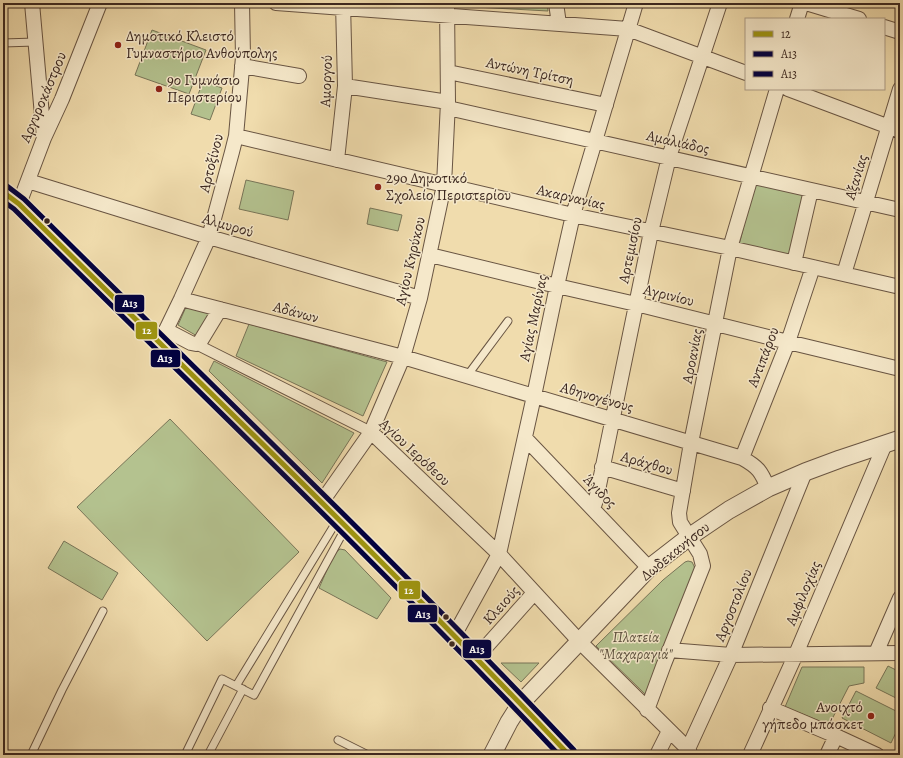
<svg xmlns="http://www.w3.org/2000/svg" width="903" height="758" font-family="Alegreya,serif">
  <rect width="100%" height="100%" fill="#f0dcad"/>
  <filter id="stains"><feTurbulence type="fractalNoise" baseFrequency=".005" numOctaves="4"/><feColorMatrix values="0 0 0 0 .2 0 0 0 0 .09 0 0 0 0 .02 0 0 0 .5 -.17"/></filter>
  <radialGradient id="worn" r=".72"><stop offset=".6" stop-color="#630" stop-opacity="0"/><stop offset="1" stop-color="#630" stop-opacity=".3"/></radialGradient>
  <!-- green -->
  <path fill="#b4c28f" stroke="#787558" d="M456,3H547L548,11L457,6Z
    M152,30L206,50L189,94L135,75Z
    M203,81L222,88L210,120L191,114Z
    M246,180L294,191L288,220L239,209Z
    M755,182L805,195L789,258L739,245Z
    M370,208L402,215L398,231L367,224Z
    M186,307L211,314L197,336L178,325Z
    M249,324L387,362L363,416L236,356Z
    M214,361L354,433L322,483L209,371Z
    M170,419L299,552L207,641L77,507Z
    M64,541L118,573L102,600L48,568Z
    M340,549L345,550L391,598L377,619L319,588C324,578 332,554 340,549Z
    M688,561L692,562L694,566L695,570L647,696L596,646L663,580L685,562Z
    M501,663H539L521,682Z
    M888,666L900,672V700L876,688Z
    M802,667H864V683L849,686L829,725L785,707Z
    M856,691L900,713V724L891,743L842,718Z"/>
  <g fill="none" stroke-linecap="round" stroke-linejoin="round">
    <defs>
      <path id="service" d="M3,43L35,42
        M467,376L508,321
        M236,686L338,519
        M338,740L368,755
        M31,755L62,690L103,611
        M185,755L222,679L254,695L346,527
        M208,755L243,689"/>
      <path id="pedestrian" d="M196,344L371,432"/>
      <path id="minor" d="M32,3L44,138
        M276,3L628,29L746,73
        M556,3L559,24
        M806,3L859,19
        M797,19L802,3
        M884,27L900,32
        M242,66L299,76
        M448,72L606,105
        M345,86L448,102
        M788,89L900,131
        M448,108L900,210
        M236,136L573,215L730,248L900,287
        M337,160L345,86L343,3
        M28,181L209,237L420,298
        M19,204L44,138L62,99L100,3
        M430,255L557,286L636,304L788,342L900,369
        M794,263L811,190
        M844,274L900,89
        M181,299L403,357L742,458C758,467 761,471 768,488
        M166,330L191,343L196,344L200,342L220,309
        M158,342L166,330L181,299L209,237L232,152L236,136L243,57L242,3
        M371,432L499,554L580,642L688,749L691,755
        M525,438L649,568
        M742,458L788,342L813,267
        M602,467L683,491
        M321,503L371,432L403,357L420,298L444,185L448,102L447,3
        M593,509L596,500L651,232L669,157L720,3
        M455,634L499,554L534,396L557,286L573,215L636,3
        M669,650L731,655L900,653
        M876,653L900,598
        M476,658L534,593
        M770,708L836,736L877,755
        M647,710L664,664L703,566L700,554L680,522L679,513L691,443L730,248L777,89
        M688,749L731,655L805,472
        M657,755L669,731
        M750,755L796,654L885,444
        M827,755L836,736"/>
      <path id="tertiary" d="M3,192L19,204C202,388 393,564 569,755
        M492,755L509,722L521,703L649,568L689,537L729,510L768,488L805,472L840,459L900,439"/>
    </defs>
    <!-- service casing -->
    <use href="#service" stroke="#695543" stroke-width="9"/>
    <!-- pedestrian casing -->
    <use href="#pedestrian" stroke="#695543" stroke-width="12"/>
    <!-- minor casing -->
    <use href="#minor" stroke="#695543" stroke-width="16"/>
    <!-- tertiary casing -->
    <use href="#tertiary" stroke="#695543" stroke-width="19"/>
    <!-- service -->
    <use href="#service" stroke="#f5e8ca" stroke-width="7"/>
    <!-- pedestrian -->
    <use href="#pedestrian" stroke="#f5e8ca" stroke-width="10"/>
    <!-- minor -->
    <use href="#minor" stroke="#f5e8ca" stroke-width="14"/>
    <!-- tertiary -->
    <use href="#tertiary" stroke="#f5e8ca" stroke-width="17"/>
    <defs>
      <path id="bus-1" d="M3,192L19,204C203,387 391,566 569,755"/>
      <path id="bus-2" d="M3,201L14,209C197,391 383,568 559,755"/>
      <path id="bus-3" d="M7,186L24,199C208,382 396,561 574,750"/>
    </defs>
    <!-- bus-1 casing -->
    <use href="#bus-1" stroke="#f5e8ca" stroke-width="8"/>
    <!-- bus-2 casing -->
    <use href="#bus-2" stroke="#f5e8ca" stroke-width="8"/>
    <!-- bus-3 casing -->
    <use href="#bus-3" stroke="#f5e8ca" stroke-width="8"/>
    <!-- bus-1 -->
    <use href="#bus-1" stroke="#9e9410" stroke-width="5"/>
    <!-- bus-2 -->
    <use href="#bus-2" stroke="#00003f" stroke-width="5"/>
    <!-- bus-3 -->
    <use href="#bus-3" stroke="#00003f" stroke-width="5"/>
  </g>
  <!-- markers -->
  <g fill="#8f2418" stroke="#f5e8ca" stroke-width="1.5">
    <circle cx="118" cy="45" r="4"/>
    <circle cx="159" cy="89" r="4"/>
    <circle cx="378" cy="187" r="4"/>
    <circle cx="871" cy="716" r="4"/>
  </g>
  <g fill="#3c2820" stroke="#f5e8ca" stroke-width="1.5">
    <circle cx="47" cy="221" r="3.5"/>
    <circle cx="446" cy="617" r="3.5"/>
    <circle cx="452" cy="644" r="3.5"/>
  </g>
  <g text-anchor="middle" dominant-baseline="central" stroke-width="3" stroke-linejoin="round" paint-order="stroke">
    <!-- poi labels -->
    <g font-size="15" fill="#3c2820" stroke="#f5e8ca" text-anchor="start">
      <text x="126" y="36">Δημοτικό Κλειστό<tspan x="126" dy="17">Γυμναστήριο Ανθούπολης</tspan></text>
      <text x="167" y="80">9ο Γυμνάσιο<tspan x="167" dy="17">Περιστερίου</tspan></text>
      <text x="386" y="178">29o Δημοτικό<tspan x="386" dy="17">Σχολείο Περιστερίου</tspan></text>
      <text x="863" y="707" text-anchor="end">Ανοιχτό<tspan x="863" dy="17">γήπεδο μπάσκετ</tspan></text>
    </g>
    <!-- street labels -->
    <g font-size="15" fill="#3c2820" stroke="#f5e8ca">
      <text transform="translate(530 71) rotate(12)">Αντώνη Τρίτση</text>
      <text transform="translate(326 81) rotate(-88)">Αμοργού</text>
      <text transform="translate(43 97) rotate(-67)">Αργυροκάστρου</text>
      <text transform="translate(678 142) rotate(13)">Αμαλιάδος</text>
      <text transform="translate(211 163) rotate(-76)">Αρτοξίνου</text>
      <text transform="translate(856 177) rotate(-73)">Αξανίας</text>
      <text transform="translate(571 197) rotate(13)">Ακαρνανίας</text>
      <text transform="translate(228 225) rotate(16)">Αλμυρού</text>
      <text transform="translate(630 250) rotate(-78)">Αρτεμισίου</text>
      <text transform="translate(410 261) rotate(-77)">Αγίου Κηρύκου</text>
      <text transform="translate(669 295) rotate(14)">Αγρινίου</text>
      <text transform="translate(296 312) rotate(15)">Αδάνων</text>
      <text transform="translate(533 318) rotate(-78)">Αγίας Μαρίνας</text>
      <text transform="translate(692 356) rotate(-79)">Αροανίας</text>
      <text transform="translate(763 357) rotate(-69)">Αντιπάρου</text>
      <text transform="translate(597 397) rotate(16)">Αθηνογένους</text>
      <text transform="translate(415 452) rotate(43)">Αγίου Ιερόθεου</text>
      <text transform="translate(647 463) rotate(16)">Αράχθου</text>
      <text transform="translate(600 491) rotate(46)">Άγιδος</text>
      <text transform="translate(675 551) rotate(-39)">Δωδεκανήσου</text>
      <text transform="translate(803 593) rotate(-67)">Αμφιλοχίας</text>
      <text transform="translate(501 605) rotate(-48)">Κλειούς</text>
      <text transform="translate(733 605) rotate(-68)">Αργοστολίου</text>
    </g>
    <!-- park labels -->
    <g font-size="15" font-style="italic" fill="#5a4e3c" stroke="#f5e8ca">
      <text x="636" y="637">Πλατεία<tspan x="636" dy="17">"Μαχαραγιά"</tspan></text>
    </g>
  </g>
  <g stroke="#f5e8ca" stroke-width="1.5">
    <rect x="114" y="294" width="31" height="19" rx="4" fill="#00003f"/>
    <rect x="135" y="321" width="23" height="19" rx="4" fill="#9e9410"/>
    <rect x="150" y="349" width="31" height="19" rx="4" fill="#00003f"/>
    <rect x="398" y="580" width="23" height="20" rx="4" fill="#9e9410"/>
    <rect x="407" y="604" width="31" height="19" rx="4" fill="#00003f"/>
    <rect x="462" y="639" width="30" height="20" rx="4" fill="#00003f"/>
  </g>
  <g font-size="11" text-anchor="middle" font-weight="bold" fill="#fff">
    <text x="130" y="307">Α13</text>
    <text x="147" y="334">12</text>
    <text x="165" y="362">A13</text>
    <text x="409" y="594">12</text>
    <text x="423" y="618">A13</text>
    <text x="477" y="653">Α13</text>
  </g>
  <!-- margin -->
  <rect width="903" height="758" fill="none" stroke="#f0dcad" stroke-width="16"/>
  <rect x="4" y="4" width="895" height="750" fill="none" stroke="#3c2820" stroke-width="2"/>
  <rect x="8" y="8" width="887" height="742" fill="none" stroke="#3c2820"/>
  <!-- legend -->
  <rect x="745" y="18" width="140" height="72" fill="#f5e8ca" stroke="#ab9b86"/>
  <rect x="753" y="31" width="20" height="6" fill="#9e9410" stroke="#ab9b86"/>
  <text x="781" y="38" font-size="12" fill="#3c2820">12</text>
  <rect x="753" y="51" width="20" height="6" fill="#00003f" stroke="#ab9b86"/>
  <text x="781" y="58" font-size="12" fill="#3c2820">A13</text>
  <rect x="753" y="71" width="20" height="6" fill="#00003f" stroke="#ab9b86"/>
  <text x="781" y="78" font-size="12" fill="#3c2820">Α13</text>
  <rect width="100%" height="100%" filter="url(#stains)"/>
  <rect width="100%" height="100%" fill="url(#worn)"/>
</svg>
